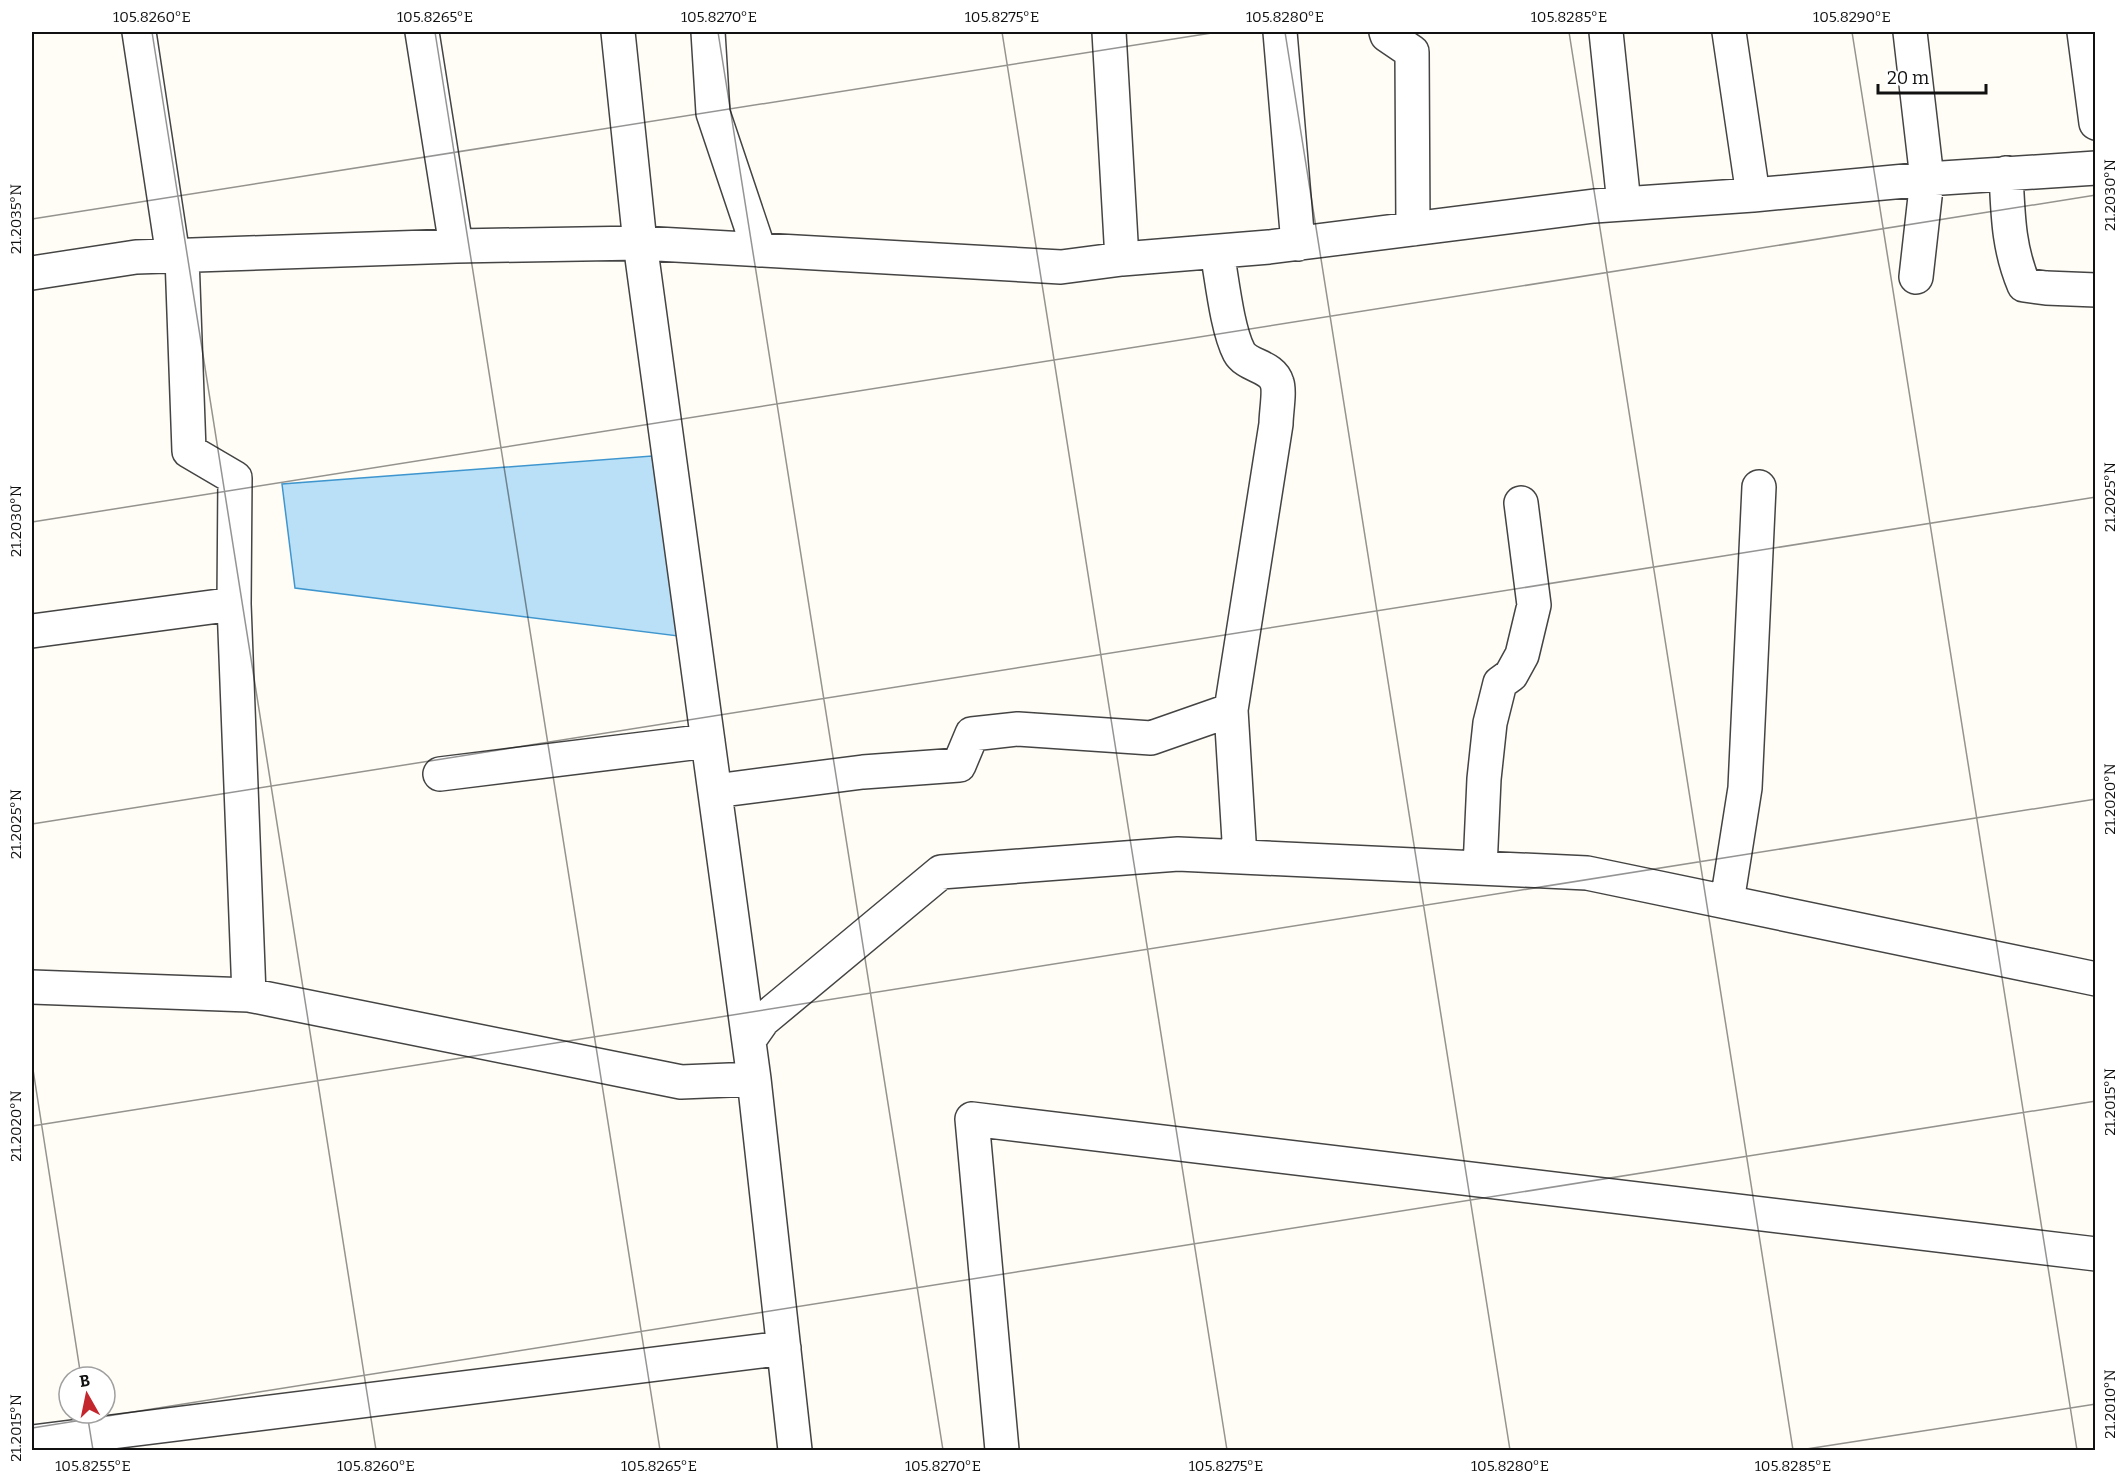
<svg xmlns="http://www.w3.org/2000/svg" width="2127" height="1482" font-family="Bitter,serif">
  <rect width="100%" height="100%" fill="#fffdf5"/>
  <!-- water -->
  <path fill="#b9e0f7" stroke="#3f96cf" stroke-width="1.5" d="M652,456L678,636L295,588L282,484Z"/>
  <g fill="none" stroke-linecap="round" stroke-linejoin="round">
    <defs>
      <path id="minor" d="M139,32L173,256
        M422,32L456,246
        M618,32L640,243L754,1079L795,1450
        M708,32L713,113L759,250
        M1109,32L1122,259
        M1280,32L1298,244
        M1386,32L1387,35L1412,52L1413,229
        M1606,32L1624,204
        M1729,32L1753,195
        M1910,32L1927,179L1916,277
        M2084,32L2096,123
        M2006,173C2008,214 2008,247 2024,285L2046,288L2096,290
        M182,257L189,451L235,478L234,604L249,995
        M32,273L136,257L456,246L640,243L1061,267L1122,259L1269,247L1594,206L1753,195L1927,179L2096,168
        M32,631L234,604
        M1231,710L1240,857
        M440,774L708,741
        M715,791L863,772L959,765L972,734L1018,729L1151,738L1231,710L1276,424C1276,413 1280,392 1277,383C1272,365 1247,367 1239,352C1227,329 1222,279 1217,252
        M1480,868L1484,779L1490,723L1500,683L1511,675L1522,655L1534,605L1521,503
        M1727,902L1745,788L1759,487
        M32,987L249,995L681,1082L754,1079
        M749,1040L763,1020L941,872L1178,854L1587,873L2096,979
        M32,1442L784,1348
        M1002,1450L972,1119L2096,1254"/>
    </defs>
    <!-- minor casing -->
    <use href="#minor" stroke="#444" stroke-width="36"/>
    <!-- minor -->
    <use href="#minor" stroke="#fff" stroke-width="33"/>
  </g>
  <!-- ticks -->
  <path fill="none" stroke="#111" stroke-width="1.5" stroke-opacity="0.45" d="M152,32L376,1450M435,32L660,1450M718,32L943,1450M1002,32L1227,1450M1285,32L1510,1450M1569,32L1793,1450M1852,32L2077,1450M32,219L1218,32M32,522L2096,195M32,824L2096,497M32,1063L81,1377M32,1126L2096,799M87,1413L93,1450M32,1428L2096,1101M1800,1450L2096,1404"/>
  <!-- border -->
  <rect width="2127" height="1482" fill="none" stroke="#ffffff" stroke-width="66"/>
  <!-- north arrow -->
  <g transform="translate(87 1395) rotate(351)"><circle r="28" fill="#ffffff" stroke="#a0a0a0" stroke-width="1.5"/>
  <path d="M0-4.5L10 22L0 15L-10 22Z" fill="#c4262e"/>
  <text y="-9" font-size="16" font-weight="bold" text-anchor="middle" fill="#111111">B</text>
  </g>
  <!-- scale -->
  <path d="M1878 84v9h108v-9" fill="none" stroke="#111111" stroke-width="3"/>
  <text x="1887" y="84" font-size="18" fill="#111111" stroke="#ffffff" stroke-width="4.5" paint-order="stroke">20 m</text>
  <rect x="33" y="33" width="2061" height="1416" fill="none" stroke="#111" stroke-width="2"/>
  <g font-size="15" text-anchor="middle" fill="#111">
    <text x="152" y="22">105.8260°E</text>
    <text x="435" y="22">105.8265°E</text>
    <text x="719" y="22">105.8270°E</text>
    <text x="1002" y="22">105.8275°E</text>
    <text x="1285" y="22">105.8280°E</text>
    <text x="1569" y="22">105.8285°E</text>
    <text x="1852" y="22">105.8290°E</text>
    <text transform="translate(2110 195) rotate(-90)" y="5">21.2030°N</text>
    <text transform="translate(16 219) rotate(-90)" y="5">21.2035°N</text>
    <text transform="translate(2110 497) rotate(-90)" y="5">21.2025°N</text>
    <text transform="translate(16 521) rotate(-90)" y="5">21.2030°N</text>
    <text transform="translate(2110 799) rotate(-90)" y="5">21.2020°N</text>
    <text transform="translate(16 824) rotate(-90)" y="5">21.2025°N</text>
    <text transform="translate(2110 1102) rotate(-90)" y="5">21.2015°N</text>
    <text transform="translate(16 1126) rotate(-90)" y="5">21.2020°N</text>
    <text transform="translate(2110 1404) rotate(-90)" y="5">21.2010°N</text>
    <text transform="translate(16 1428) rotate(-90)" y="5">21.2015°N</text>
    <text x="93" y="1471">105.8255°E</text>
    <text x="376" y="1471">105.8260°E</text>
    <text x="659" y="1471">105.8265°E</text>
    <text x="943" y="1471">105.8270°E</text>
    <text x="1226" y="1471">105.8275°E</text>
    <text x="1510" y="1471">105.8280°E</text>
    <text x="1793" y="1471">105.8285°E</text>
  </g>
</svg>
